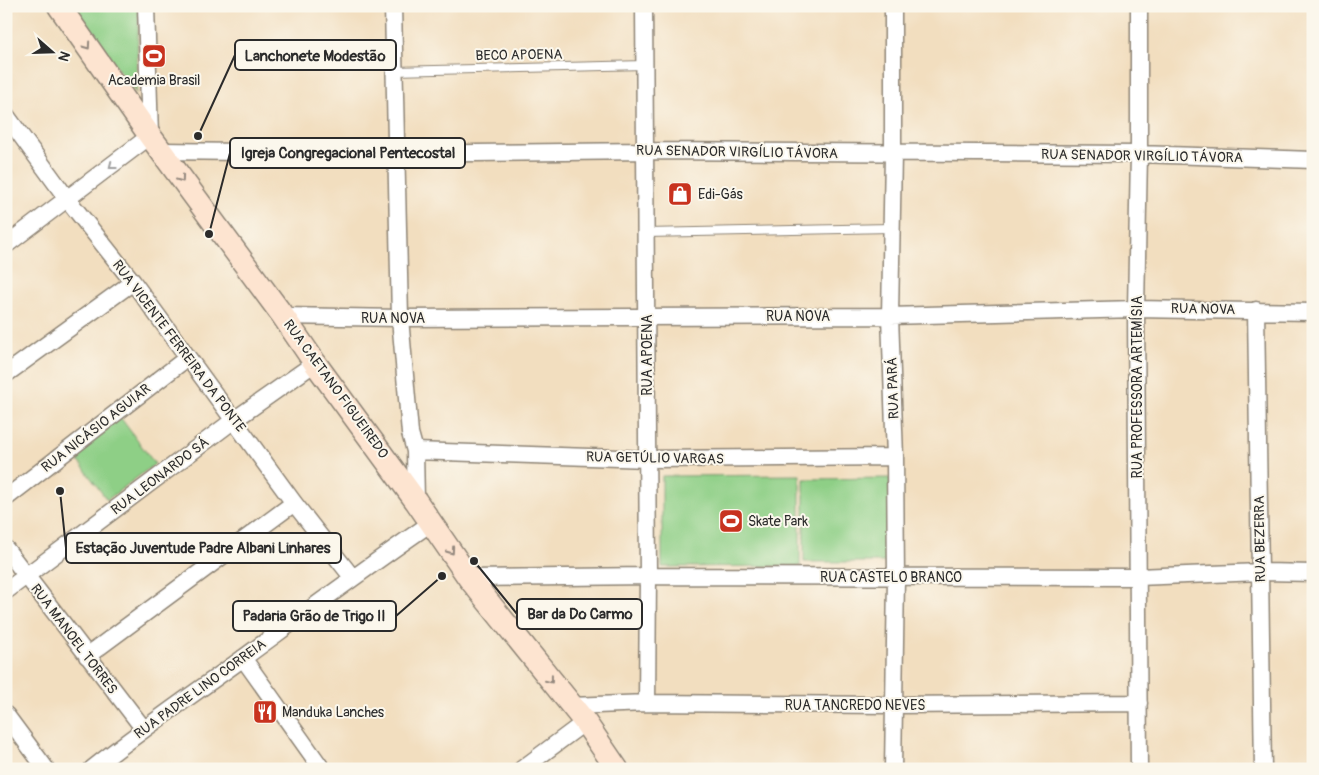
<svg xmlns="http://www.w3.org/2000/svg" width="1319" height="775" font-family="Pangolin,sans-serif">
  <rect width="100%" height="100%" fill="#fbf7ec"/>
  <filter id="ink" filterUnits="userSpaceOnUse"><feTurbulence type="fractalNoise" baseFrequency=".02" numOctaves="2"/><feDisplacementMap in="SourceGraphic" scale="10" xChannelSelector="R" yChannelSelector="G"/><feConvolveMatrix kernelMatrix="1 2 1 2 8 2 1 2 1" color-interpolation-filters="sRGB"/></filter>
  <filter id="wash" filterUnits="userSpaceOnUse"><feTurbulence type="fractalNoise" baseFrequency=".0096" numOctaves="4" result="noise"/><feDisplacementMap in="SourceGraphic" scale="20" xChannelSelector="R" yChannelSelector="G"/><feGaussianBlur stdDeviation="1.12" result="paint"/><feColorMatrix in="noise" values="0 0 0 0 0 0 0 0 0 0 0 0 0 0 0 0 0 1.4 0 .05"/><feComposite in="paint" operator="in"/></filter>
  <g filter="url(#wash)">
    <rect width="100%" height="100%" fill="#f2debf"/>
    <!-- green -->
    <path fill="#8ecf86" stroke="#5c7d58" d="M69,6H139L136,93Z
      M120,417L155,464L107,500L72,452Z
      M800,475V566L662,567V476Z
      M890,478V562H804V479Z"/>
  </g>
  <g filter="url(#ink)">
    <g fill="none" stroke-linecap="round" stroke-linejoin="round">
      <defs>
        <path id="service" d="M394,71L645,65
          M646,233L891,228"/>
        <path id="minor" d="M393,6L400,318L410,433L415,451L416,501
          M644,6L648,576L647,703
          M893,6V154L890,316L895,457L896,578L893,769
          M6,115L68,200L133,282L294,503L352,577
          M161,151L397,154L645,151L1139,154L1313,160
          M6,245L150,136L146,6
          M1256,310L1263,769
          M283,316L400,318L890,316L1136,309L1313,312
          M6,374L133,282
          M415,451L648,459L895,457
          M6,498L187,358
          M6,549L143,728
          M469,578L648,576L1138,577L1260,572L1313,573
          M6,591L234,420L315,363
          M87,656L294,503
          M243,658L322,769
          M571,706L647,703L893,705L1139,703
          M6,715L46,769
          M92,769C141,730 192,695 242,659C305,613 367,567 431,523
          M522,769L585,722
          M1139,769L1136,309L1139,154V6"/>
        <path id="secondary" d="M59,6L150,136L283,316L315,363L416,501L469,578L585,722L617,769"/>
      </defs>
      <!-- service casing -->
      <use href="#service" stroke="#8e8475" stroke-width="10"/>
      <!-- minor casing -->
      <use href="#minor" stroke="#8e8475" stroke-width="19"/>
      <!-- secondary casing -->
      <use href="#secondary" stroke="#8e8475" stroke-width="25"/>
      <!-- service -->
      <use href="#service" stroke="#fff" stroke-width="8"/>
      <!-- minor -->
      <use href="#minor" stroke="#fff" stroke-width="16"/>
      <!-- secondary -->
      <use href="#secondary" stroke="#fde4d0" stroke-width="22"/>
    </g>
    <!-- one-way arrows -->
    <defs><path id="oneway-chevron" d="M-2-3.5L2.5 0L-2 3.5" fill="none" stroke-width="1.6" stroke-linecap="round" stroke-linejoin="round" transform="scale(1.25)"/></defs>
    <g stroke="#94887e">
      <use href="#oneway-chevron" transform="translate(87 46) rotate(55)"/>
      <use href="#oneway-chevron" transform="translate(181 179) rotate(54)"/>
      <use href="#oneway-chevron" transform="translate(451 551) rotate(55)"/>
      <use href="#oneway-chevron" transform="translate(550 680) rotate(52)"/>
    </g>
    <use stroke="#a0a0a0" href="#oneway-chevron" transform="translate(112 166) rotate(142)"/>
  </g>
  <!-- icons -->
  <defs>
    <symbol id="stadium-square" viewBox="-11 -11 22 22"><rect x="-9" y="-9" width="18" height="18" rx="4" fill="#c8321e" stroke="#fbf7ec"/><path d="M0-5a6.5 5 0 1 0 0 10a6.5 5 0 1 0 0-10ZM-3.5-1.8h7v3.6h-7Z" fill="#fff"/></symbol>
    <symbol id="shop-square" viewBox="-11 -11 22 22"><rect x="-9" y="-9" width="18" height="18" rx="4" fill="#c8321e" stroke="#fbf7ec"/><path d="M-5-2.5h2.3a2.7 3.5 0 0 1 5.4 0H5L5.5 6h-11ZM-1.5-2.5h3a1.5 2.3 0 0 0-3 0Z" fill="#fff"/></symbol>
    <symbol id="restaurant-square" viewBox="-11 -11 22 22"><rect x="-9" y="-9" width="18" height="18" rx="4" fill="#c8321e" stroke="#fbf7ec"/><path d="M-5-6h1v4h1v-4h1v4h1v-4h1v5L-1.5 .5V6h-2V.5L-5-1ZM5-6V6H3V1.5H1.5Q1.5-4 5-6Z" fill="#fff"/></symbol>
  </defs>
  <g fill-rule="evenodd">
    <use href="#stadium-square" x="140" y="42" width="28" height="28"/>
    <use href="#shop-square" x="666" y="180" width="28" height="28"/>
    <use href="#stadium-square" x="717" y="507" width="28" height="28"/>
    <use href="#restaurant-square" x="251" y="698" width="28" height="28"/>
  </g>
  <g text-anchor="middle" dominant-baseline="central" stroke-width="4" stroke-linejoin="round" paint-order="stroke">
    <!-- street labels -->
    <g font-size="14" fill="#2b2b2b" stroke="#fbf7ec">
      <text transform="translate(519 55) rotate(-1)">BECO APOENA</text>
      <text transform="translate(737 152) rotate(1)">RUA SENADOR VIRGÍLIO TÁVORA</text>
      <text transform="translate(1142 156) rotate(1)">RUA SENADOR VIRGÍLIO TÁVORA</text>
      <text transform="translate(1203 309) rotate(1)">RUA NOVA</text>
      <text x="798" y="316">RUA NOVA</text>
      <text x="393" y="318">RUA NOVA</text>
      <text transform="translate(179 346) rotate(53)">RUA VICENTE FERREIRA DA PONTE</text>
      <text transform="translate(647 355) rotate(-90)">RUA APOENA</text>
      <text transform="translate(1137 387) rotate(-90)">RUA PROFESSORA ARTEMÍSIA</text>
      <text transform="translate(893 388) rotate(-92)">RUA PARÁ</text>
      <text transform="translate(336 389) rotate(54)">RUA CAETANO FIGUEIREDO</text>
      <text transform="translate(96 428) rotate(-38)">RUA NICÁSIO AGUIAR</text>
      <text transform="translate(655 458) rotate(1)">RUA GETÚLIO VARGAS</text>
      <text transform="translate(160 476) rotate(-37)">RUA LEONARDO SÁ</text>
      <text transform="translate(1260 539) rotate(-91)">RUA BEZERRA</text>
      <text x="891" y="577">RUA CASTELO BRANCO</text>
      <text transform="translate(74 639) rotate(53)">RUA MANOEL TORRES</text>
      <text transform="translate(200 689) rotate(-36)">RUA PADRE LINO CORREIA</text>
      <text x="855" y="705">RUA TANCREDO NEVES</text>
    </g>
    <!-- poi labels -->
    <g font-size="14" fill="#2b2b2b" stroke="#fbf7ec" text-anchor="start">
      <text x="154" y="80" text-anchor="middle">Academia Brasil</text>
      <text x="698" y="194">Edi-Gás</text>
      <text x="748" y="521">Skate Park</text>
      <text x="282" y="712">Manduka Lanches</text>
    </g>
  </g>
  <!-- callouts -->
  <path fill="none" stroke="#2b2b2b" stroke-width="2" d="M198 136L235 55M209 234L230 153M60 491L66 548M474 561L517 614M442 576L396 616"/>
  <g fill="#2b2b2b" stroke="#fbf7ec" stroke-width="2">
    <circle cx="198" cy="136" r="5"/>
    <circle cx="209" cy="234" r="5"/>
    <circle cx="60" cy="491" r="5"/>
    <circle cx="474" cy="561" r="5"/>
    <circle cx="442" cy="576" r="5"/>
  </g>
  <g fill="#fbf7ec" stroke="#2b2b2b" stroke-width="2">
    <rect x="235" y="40" width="161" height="30" rx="5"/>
    <rect x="230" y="138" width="235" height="30" rx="5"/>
    <rect x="66" y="533" width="275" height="30" rx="5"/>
    <rect x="517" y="599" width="125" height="30" rx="5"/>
    <rect x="233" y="601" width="163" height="30" rx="5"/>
  </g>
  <g font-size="15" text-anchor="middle" font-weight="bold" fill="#2b2b2b">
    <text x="315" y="61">Lanchonete Modestão</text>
    <text x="348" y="158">Igreja Congregacional Pentecostal</text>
    <text x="203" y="553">Estação Juventude Padre Albani Linhares</text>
    <text x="580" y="619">Bar da Do Carmo</text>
    <text x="314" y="621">Padaria Grão de Trigo II</text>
  </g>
  <!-- margin -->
  <rect width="1319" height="775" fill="none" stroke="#fbf7ec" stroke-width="25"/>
  <!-- north arrow -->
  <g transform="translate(52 52) rotate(110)" stroke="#fbf7ec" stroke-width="4" paint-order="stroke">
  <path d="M0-4L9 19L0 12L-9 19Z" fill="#2b2b2b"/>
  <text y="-8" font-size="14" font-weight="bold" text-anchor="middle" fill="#2b2b2b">N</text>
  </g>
</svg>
